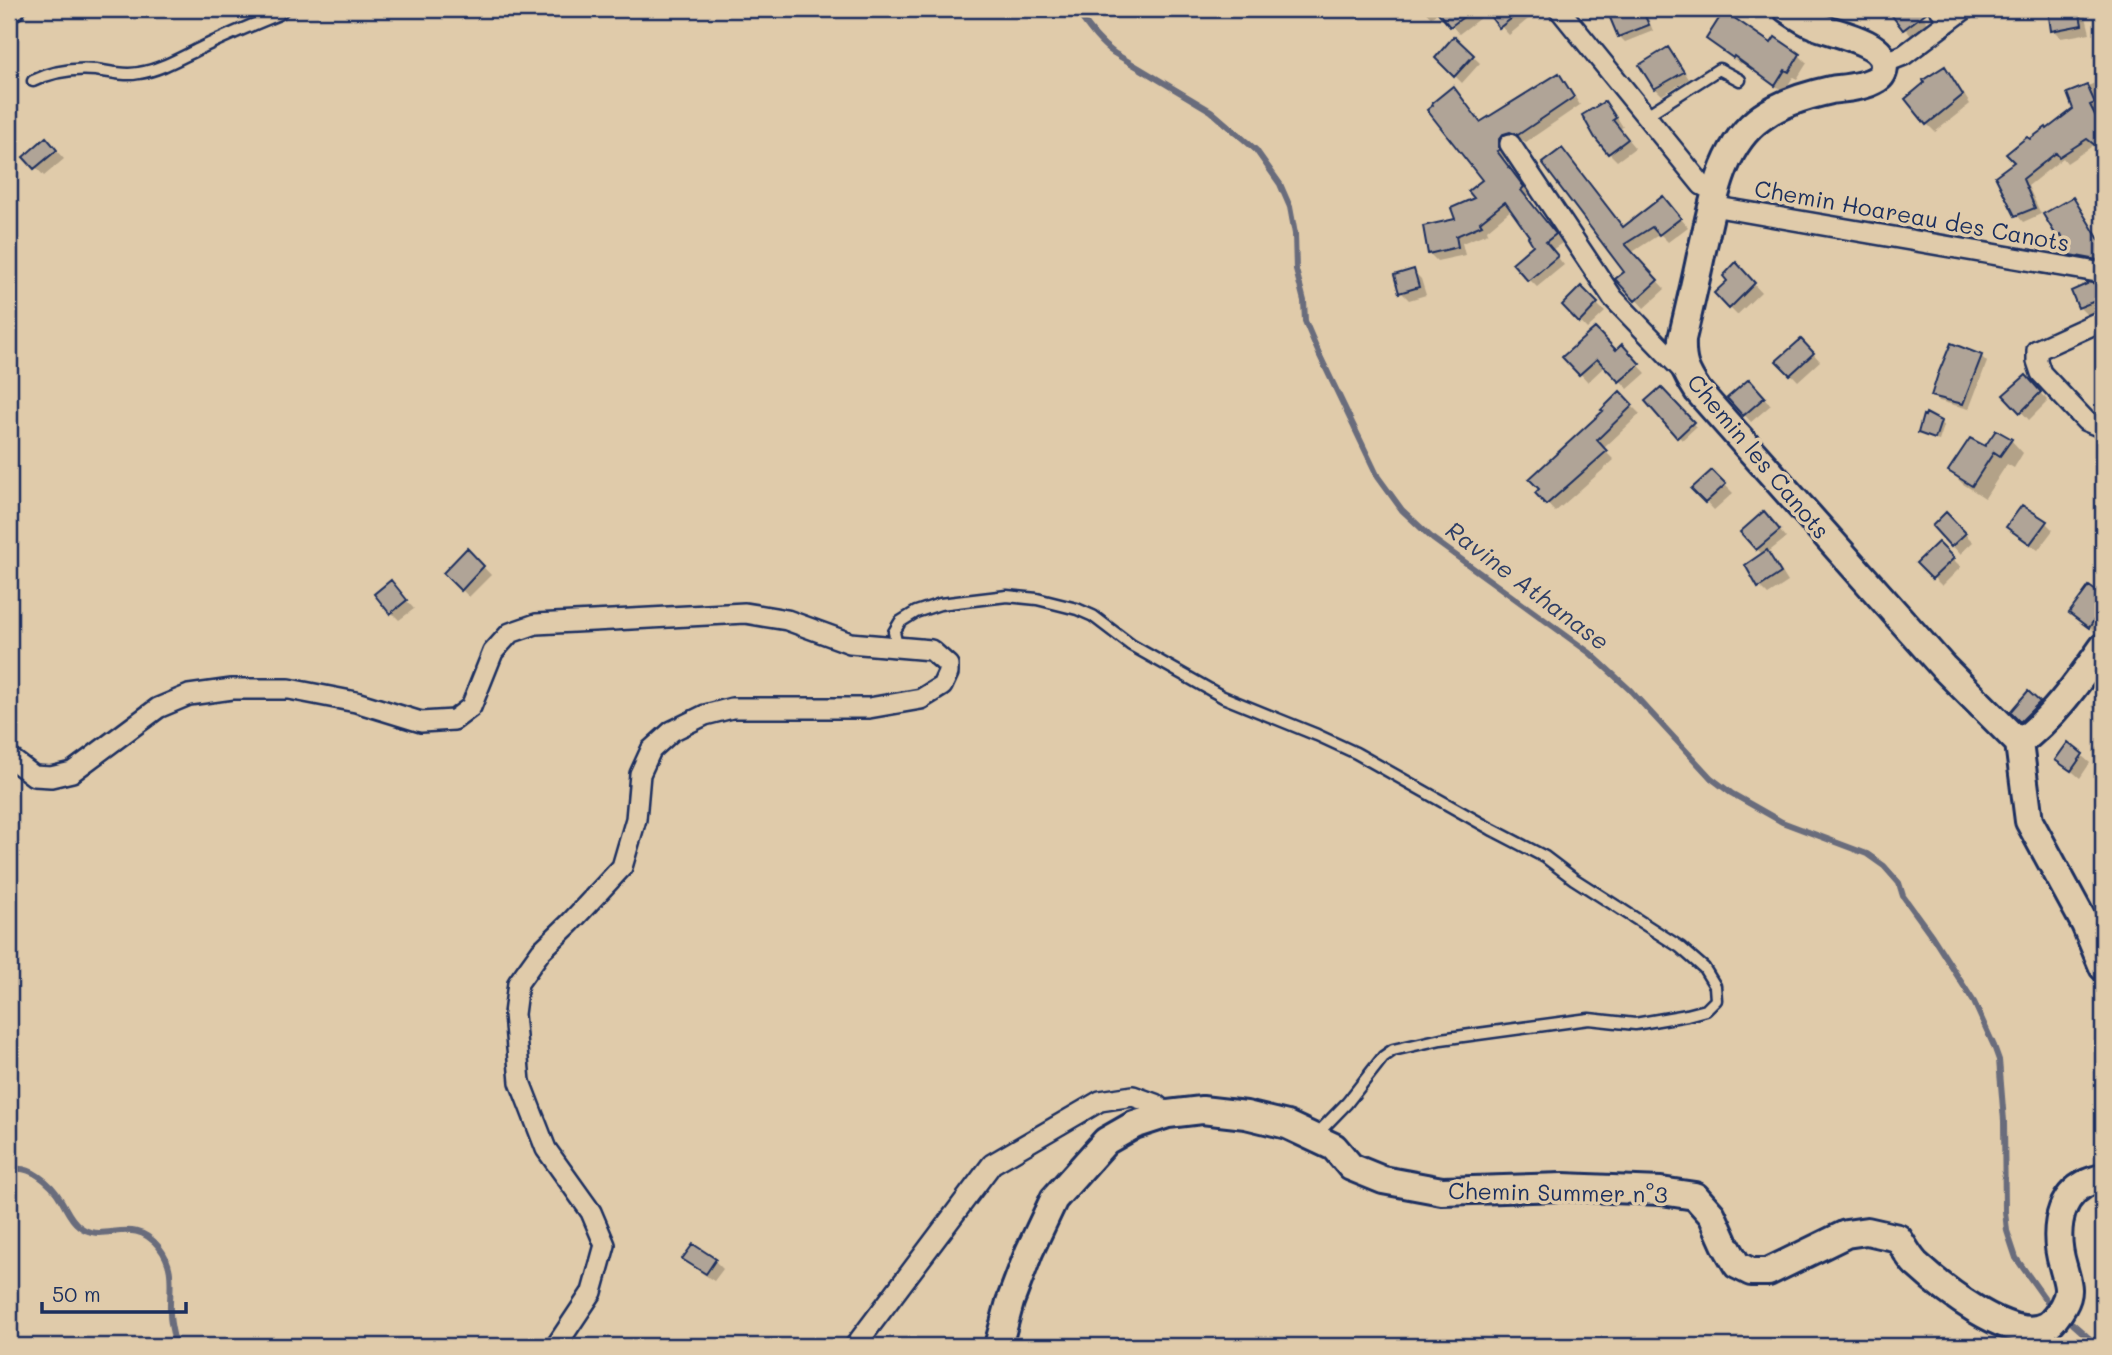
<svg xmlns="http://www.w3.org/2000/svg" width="2112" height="1355" font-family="Mali,sans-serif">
  <rect width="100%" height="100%" fill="#e0cbaa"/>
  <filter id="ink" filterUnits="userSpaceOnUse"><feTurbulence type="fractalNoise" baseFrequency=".0143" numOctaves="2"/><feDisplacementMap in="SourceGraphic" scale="14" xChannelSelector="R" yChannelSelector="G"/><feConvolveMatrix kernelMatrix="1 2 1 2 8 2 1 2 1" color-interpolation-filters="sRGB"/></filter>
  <g filter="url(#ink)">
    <!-- shadow -->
    <path fill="#0003" d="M1423,9H1528L1533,15L1509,35L1488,12L1459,34L1439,11L1431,18Z
      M1624,9H1642L1646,13L1653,31L1625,42L1619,36L1610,14Z
      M1890,9H1918L1929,25L1912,37Z
      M2049,9H2084L2090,33L2061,38L2053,30Z
      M1455,39L1480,63L1462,83L1437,58Z
      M1708,39L1771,46L1799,55L1807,63L1797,79L1793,77L1784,92L1742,62L1741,64L1716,46Z
      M1668,50L1675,56L1689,79L1662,95L1655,88Z
      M1945,69L1953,77L1970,104L1935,132L1927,124Z
      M1559,75L1566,83L1580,105L1526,142L1518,138L1510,141L1505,147L1506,157L1503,159L1530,195L1527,198L1562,243L1552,250L1564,265L1537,287L1530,280L1515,263L1536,245L1512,209L1487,230L1488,233L1462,243L1465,255L1437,261L1430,254L1425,227L1458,220L1477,199L1484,181L1481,123Z
      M2103,78V151L2094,145L2067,163L2063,158L2028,186L2041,214L2023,222L2017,215L1997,176L2016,163L2030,141L2047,131L2075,110L2069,94L2102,80Z
      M1605,103L1613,111L1623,127L1619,129L1635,148L1617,161L1609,153Z
      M54,148L64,159L44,176L26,157Z
      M2073,199L2080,207L2101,241L2103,240V266L2081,262L2058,236Z
      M1670,206L1688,227L1668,242L1660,234L1631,253L1665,289L1644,308L1618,280L1626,273L1624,229Z
      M1736,265L1761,292L1737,315L1730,308V281Z
      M1413,271L1421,279L1426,295L1409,300L1401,292Z
      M2102,287L2103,309L2087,315L2079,307Z
      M1581,288L1605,312L1587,329L1564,305Z
      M1621,347L1646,373L1628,389L1606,365L1588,382L1565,357L1616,352Z
      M1808,348L1820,361L1798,381L1779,361Z
      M1981,356L1987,362L1969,409L1939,401L1933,395Z
      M2026,378L2048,401L2029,420L2006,395Z
      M1748,381L1771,405L1751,422L1729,398Z
      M1661,389L1696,427L1682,440L1648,402Z
      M1620,394L1640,414L1603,449L1614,460L1555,512L1537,493Z
      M1940,423L1944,426L1939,441L1923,436L1920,432Z
      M2011,440L2023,453L2014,468L2007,464L1985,498L1963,484L1950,471L1986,449Z
      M1712,472L1733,493L1714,510L1694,489Z
      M1946,515L1973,542L1960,554L1934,526Z
      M1771,520L1786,538L1767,553L1775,561L1788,582L1768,595L1760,587L1763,555L1757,549Z
      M2046,523L2053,530L2038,550L2016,534Z
      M2103,536V561L2097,554Z
      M1938,544L1961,567L1942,586L1919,563Z
      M467,550L491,575L469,597L446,573Z
      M391,582L414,609L399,620L391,612Z
      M2090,588L2103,598V627L2097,634L2071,613Z
      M2028,694L2047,712L2030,729L2013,712Z
      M2102,694L2103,695V716L2092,706Z
      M2102,744L2103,746V765L2093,751Z
      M2081,755L2090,763L2080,778L2057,759Z
      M693,1246L715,1261L723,1269L714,1281L693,1267L685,1259Z"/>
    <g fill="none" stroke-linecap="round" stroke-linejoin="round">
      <!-- stream -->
      <path stroke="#696c7c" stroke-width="6" d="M1075,9C1087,25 1097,41 1114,53L1211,111L1256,150L1280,184L1290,207L1295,234L1296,270L1304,301L1305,321L1320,356L1378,477L1402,510L1433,539L1590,653L1630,690L1711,778L1731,793L1782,822L1867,854L1884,866L1899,883L1903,896L1932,936L1974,1002L1994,1046L1999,1060L2004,1121L2005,1211L2007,1231L2016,1258L2048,1303
        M9,1171C28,1162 52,1184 61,1200C67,1210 70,1219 79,1226C103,1246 132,1213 159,1247C176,1268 169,1289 170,1314C170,1325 174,1335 175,1346
        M2073,1324L2098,1346"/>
    </g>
    <!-- building -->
    <path fill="#b0a497" stroke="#1b2f5e" stroke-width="2" d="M1435,9H1474L1450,27Z
      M1499,9H1524L1499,28L1490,16Z
      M1619,9H1642L1649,25L1618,37L1608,13Z
      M1887,9H1927V12L1903,30Z
      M2048,9H2079L2082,25L2051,31Z
      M1727,13L1771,43L1775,37L1800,54L1789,72L1785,70L1775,86L1734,56L1733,58L1706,39L1720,17Z
      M1454,36L1474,55L1454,77L1435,58Z
      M1668,47L1684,72L1654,89L1639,65Z
      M1945,66L1963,95L1926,125L1905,99L1924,83L1923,80Z
      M1559,73L1574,97L1518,135L1510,132L1503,134L1499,139V150L1497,151L1524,187L1521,190L1556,234L1546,242L1558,256L1528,281L1512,263L1533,245L1528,237L1529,236L1505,202L1480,222L1482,225L1456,236L1458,247L1428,254L1423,226L1455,219L1451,208L1474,198L1468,191L1482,180L1427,110L1433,105L1432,103L1453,86L1480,122Z
      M2087,85L2095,103L2090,105L2096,117V146L2087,139L2059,157L2056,153L2023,179L2035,208L2015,216L1995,176L2014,162L2006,154L2027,137L2030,139L2046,127L2047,129L2073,109L2067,93Z
      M1605,101L1616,118L1613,120L1628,139L1608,154L1595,138L1582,115Z
      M46,137L57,150L34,169L23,157Z
      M1562,148L1623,227L1663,196L1681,218L1659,235L1652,227L1625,244L1658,280L1635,301L1615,279L1624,272L1542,163Z
      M2073,197L2103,246V261L2071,255L2061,235L2057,237L2043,214Z
      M1736,262L1755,283L1729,309L1714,293L1727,281L1723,276Z
      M1414,269L1419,287L1399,293L1394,275Z
      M2086,282L2103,285V308L2099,309L2095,301L2078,308L2071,291L2087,284Z
      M1581,286L1598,303L1579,323L1562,305Z
      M1595,328L1616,350L1622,344L1640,364L1619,382L1597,359L1579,375L1562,357Z
      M1801,339L1814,353L1790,375L1776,361Z
      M1951,343L1982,355L1963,404L1931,396L1938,374Z
      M2026,375L2041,392L2020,413L2003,395Z
      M1749,379L1765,397L1743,416L1727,398Z
      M1661,387L1694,422L1677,438L1645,401Z
      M1620,391L1633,405L1597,440L1607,451L1546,505L1535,493L1539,489L1529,479L1603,411L1601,410Z
      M1926,413L1941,421L1935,439L1918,433L1923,415L1925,416Z
      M1996,430L2012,439L2000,456L1994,452L1972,486L1948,471L1970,438L1985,446Z
      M1712,470L1726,484L1705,503L1691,489Z
      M2022,505L2047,521L2030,544L2006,527Z
      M1764,511L1780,530L1756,550L1740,532Z
      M1946,512L1966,533L1951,547L1932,526Z
      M1938,542L1954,558L1932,579L1916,563Z
      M467,548L484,566L461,591L443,573Z
      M1767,550L1781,573L1758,588L1745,565Z
      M391,580L407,600L390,614L374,594Z
      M2089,586L2103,596V628L2094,620L2089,628L2069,613Z
      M2028,691L2040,702L2020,722L2010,712Z
      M2068,742L2083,754L2071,771L2055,760Z
      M693,1244L716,1259L706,1274L682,1259Z"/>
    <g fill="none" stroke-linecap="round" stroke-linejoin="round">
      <defs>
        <path id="lane" d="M1934,9L1946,24
          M33,81C53,71 73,68 96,70C111,72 124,76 139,73C160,70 180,58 199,49C225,36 252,25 279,14L284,9
          M1645,116L1719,69L1740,80
          M897,646L894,632L900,622L916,612L940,604L1007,596L1037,599L1077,609L1093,616L1131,645L1223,697L1317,735L1356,753L1491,829L1545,857L1574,879L1680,947L1704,968L1715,986L1716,1000L1706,1010L1687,1015L1635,1024L1589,1019L1441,1039L1393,1050L1383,1057L1347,1103L1315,1136"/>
        <path id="street" d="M1559,9L1702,185L1716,192
          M9,12L15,9
          M1884,63L1904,55L1965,9
          M1510,144L1613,298L1687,375
          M1712,206L2103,273
          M2103,320L2037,350V361L2041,373L2086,421L2103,428
          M9,757L34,776L51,777L72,772L158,708L189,695L232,689H289L356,702L421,722L454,720L471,707L493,652L510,633L536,624L745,613L787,620L850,643L931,650L948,665V673L942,686L921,699L869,708H732L705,715L672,731L651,750L640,774L636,819L622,867L570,923L541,951L518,983L514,1014L520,1082L546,1149L591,1212L605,1245L592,1292L556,1346
          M855,1346L992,1164L1100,1101L1133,1096L1155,1104L1168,1114"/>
        <path id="secondary" d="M1787,9C1796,15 1804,21 1814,25C1832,33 1884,41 1884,65C1884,71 1882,76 1877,79C1865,87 1845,88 1831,90C1808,95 1781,103 1762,117C1720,146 1713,205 1702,250C1696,280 1689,309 1682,339C1681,363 1685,371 1698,391L1943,667L2019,743
          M2019,743L2029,821L2085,924L2103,967
          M2019,743C2053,718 2078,682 2103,647
          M998,1346L1010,1302L1029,1252L1054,1199L1106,1141L1134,1125L1168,1114L1202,1110L1246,1115L1287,1125L1334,1147L1351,1167L1383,1180L1442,1191L1563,1187L1661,1191L1695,1196L1712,1215L1725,1244L1737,1265L1751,1272H1768L1846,1234L1867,1231L1898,1238C1904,1247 1909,1257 1916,1264C1941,1287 2011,1344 2046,1326C2052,1323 2060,1312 2063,1306C2072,1291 2067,1282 2063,1266C2055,1239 2055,1201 2083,1185C2089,1181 2097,1180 2103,1177"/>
      </defs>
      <!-- lane casing -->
      <use href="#lane" stroke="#1b2f5e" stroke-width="15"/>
      <!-- street casing -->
      <use href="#street" stroke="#1b2f5e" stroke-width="24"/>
      <!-- secondary casing -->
      <use href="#secondary" stroke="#1b2f5e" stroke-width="32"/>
      <!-- lane -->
      <use href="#lane" stroke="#e0cbaa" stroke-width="10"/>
      <!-- street -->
      <use href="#street" stroke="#e0cbaa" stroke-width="19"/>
      <!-- secondary -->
      <use href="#secondary" stroke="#e0cbaa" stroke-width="26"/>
    </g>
  </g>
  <g text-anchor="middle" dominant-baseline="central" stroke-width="7" stroke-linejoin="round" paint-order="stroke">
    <!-- street labels -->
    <g font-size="23" fill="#1b2f5e" stroke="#e0cbaa">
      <text transform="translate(1912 215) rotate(10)">Chemin Hoareau des Canots</text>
      <text transform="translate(1759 456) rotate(50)">Chemin les Canots</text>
      <text transform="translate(1558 1192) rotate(1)">Chemin Summer n°3</text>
    </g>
    <!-- water labels -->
    <g font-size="24" font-style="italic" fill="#2e3e66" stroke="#e0cbaa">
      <text transform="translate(1528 585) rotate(37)">Ravine Athanase</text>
    </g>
  </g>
  <!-- margin -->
  <rect width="2112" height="1355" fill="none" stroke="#e0cbaa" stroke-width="35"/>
  <rect x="18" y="18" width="2077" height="1320" fill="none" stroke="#1b2f5e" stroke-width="2.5" filter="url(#ink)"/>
  <!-- scale -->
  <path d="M42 1302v10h144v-10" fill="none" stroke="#1b2f5e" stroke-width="3.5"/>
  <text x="52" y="1302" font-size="21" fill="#1b2f5e" stroke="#e0cbaa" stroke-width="5" paint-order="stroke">50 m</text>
</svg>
